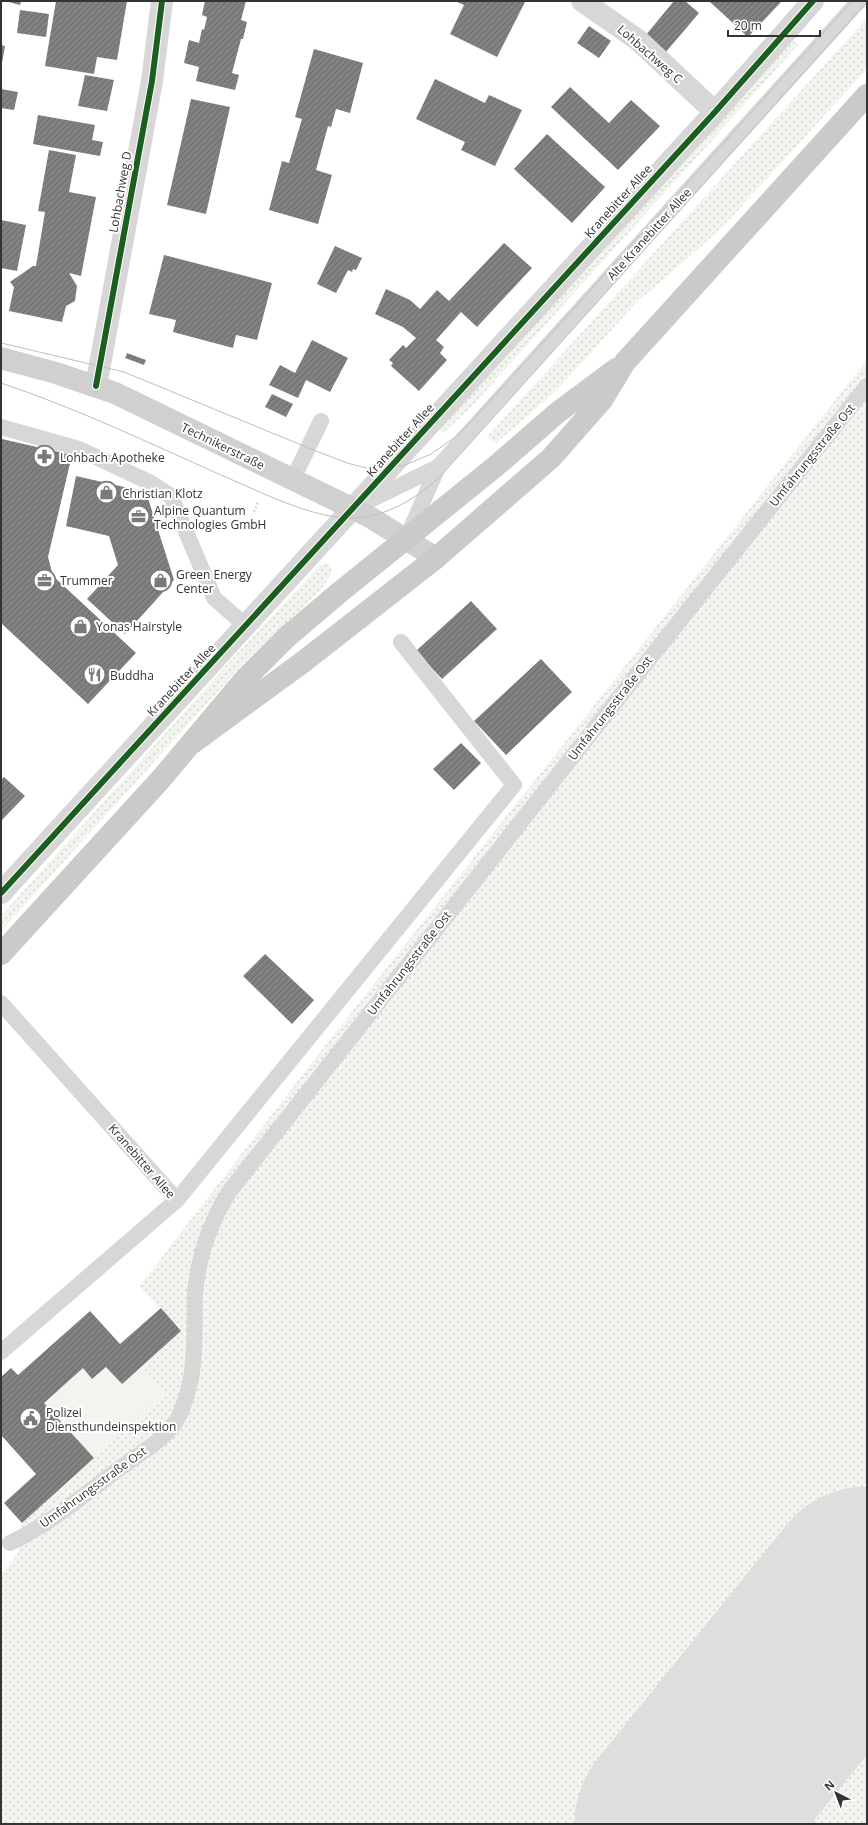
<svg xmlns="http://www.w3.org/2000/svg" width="868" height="1825" font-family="'Open Sans',sans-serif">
  <defs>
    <pattern id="grass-dots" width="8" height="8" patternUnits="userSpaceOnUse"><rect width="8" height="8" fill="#f1f5ed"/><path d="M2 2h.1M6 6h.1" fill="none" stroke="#cfd2cc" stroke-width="1.8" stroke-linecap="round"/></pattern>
    <pattern id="building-hatch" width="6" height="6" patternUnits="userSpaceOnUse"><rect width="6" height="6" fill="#818181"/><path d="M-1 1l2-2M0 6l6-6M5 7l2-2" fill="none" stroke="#6a6a6a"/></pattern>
  </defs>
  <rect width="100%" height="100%" fill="#fff"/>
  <!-- grass -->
  <path fill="url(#grass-dots)" d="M867,18V69L731,218L703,245L637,302L556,391L495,444L487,437Z
    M793,41L799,44L472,406L443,433L438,429L790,43Z
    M867,360V1824H1V1574L18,1553L22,1523L94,1458L142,1366L181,1331L139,1287L317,1056Z
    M325,563L330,565L332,568L331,575L319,592L240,667L1,931V916L233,658L319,566Z"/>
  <!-- green -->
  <path fill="#f1f5ed" d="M142,1366L166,1393L94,1458L44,1403L83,1368L93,1379L106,1367L122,1384Z"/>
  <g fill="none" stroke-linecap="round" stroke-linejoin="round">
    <!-- runway -->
    <path stroke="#dedede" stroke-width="207" d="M678,1824L867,1590"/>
  </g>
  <!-- building -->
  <path fill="url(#building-hatch)" d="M5,1H21L20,5Z
    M56,1H127L117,60L97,57L94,74L45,66Z
    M205,1H246L241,20L247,22L243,39H241L232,73L239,75L235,90L196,81L199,67L184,63L189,40L199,43L202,29L204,30L207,17L202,15Z
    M455,1L525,2L497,57L450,34L464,5Z
    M674,1H685L699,13L665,53L645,36Z
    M709,1H782L748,37Z
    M20,10L49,14L46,37L17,33Z
    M589,26L611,41L599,58L577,43Z
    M1,45L5,46L2,63H1Z
    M314,49L363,63L350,113L336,109L331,127L328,126L316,170L332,175L318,224L269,210L282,161L289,163L302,119L295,117Z
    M85,75L114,80L107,111L78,106Z
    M435,79L485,103L489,95L522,110L495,166L461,150L465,142L416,119Z
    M570,87L609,123L631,100L660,126L618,170L551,107Z
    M1,89L18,92L14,110L1,108Z
    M191,99L230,107L206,214L167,205Z
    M38,115L95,125L92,140L103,142L100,156L33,144Z
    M547,134L605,187L572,223L514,169Z
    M49,150L76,155L69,192L96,197L81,276L69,273L77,286L75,301L66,306L62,322L9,311L14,287L10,282L33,266H36L45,212L38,211Z
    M1,220L26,225L17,271L1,268Z
    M504,243L532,268L477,327L461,312L436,340L444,347L440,353L447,360L419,391L391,366L393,363L389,360L403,345L406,348L416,338L403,327L375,314L386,289L410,300L420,309L437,290L449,301Z
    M335,246L362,258L356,270L353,269L352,272L348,270L336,293L317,284Z
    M164,255L272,283L257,340L236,335L233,348L173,332L176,320L149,314Z
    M312,340L348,358L330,392L306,380L298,398L269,385L280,365L295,373Z
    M127,353L146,360L144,365L125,358Z
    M272,394L293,404L286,417L265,407Z
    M2,439L72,455L48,557L53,576L136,653L88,704L1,623Z
    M76,476L146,492L174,580L125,634L87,599L118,565L109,536L66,526Z
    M471,601L497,629L442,679L416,651Z
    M541,659L572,692L506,755L474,721Z
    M461,743L481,763L454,790L433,769Z
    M4,777L25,796L1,821V780Z
    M265,954L314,1000L292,1024L243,976Z
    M161,1308L181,1331L122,1384L106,1367L92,1379L83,1368L44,1403L94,1458L22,1523L4,1503L36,1474L1,1435V1377L11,1368L18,1375L90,1311L120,1344Z"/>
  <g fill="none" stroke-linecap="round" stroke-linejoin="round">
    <!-- path -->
    <path stroke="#d6d6d6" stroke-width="2.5" stroke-dasharray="2 2" stroke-linecap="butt" d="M254,512L258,502"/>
    <!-- lane -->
    <path stroke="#d7d7d7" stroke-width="16" d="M1,427L79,449L151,483L171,496L214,598L246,626
      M293,479L321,421
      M360,505L438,467
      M407,537L438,467L859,1
      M1,1003L177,1200L1,1352
      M177,1200L514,785L401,642
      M10,1543C50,1524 85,1494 120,1468C138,1455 161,1442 174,1424C183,1411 188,1393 191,1378C196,1351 194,1322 195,1294C198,1256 210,1223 229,1192L651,657L867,386"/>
    <!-- street -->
    <path stroke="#d7d7d7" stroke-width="22" d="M582,1L638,40L715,112
      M96,386L152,81L162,1
      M1,893L715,112L813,1"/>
    <!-- secondary -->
    <path stroke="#d0d0d0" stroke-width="22" d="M1,358L56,373L115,393L368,516L436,558"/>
    <!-- primary -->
    <path stroke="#cacaca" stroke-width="22" d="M191,744L303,662L436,558L551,458L602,400L625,362L867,95
      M1,954L161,779L245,679L288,636L340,592L496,466L557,413L616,369"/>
    <!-- tram -->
    <path stroke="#bebebe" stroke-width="1" d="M1,343L124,372L316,451L347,463L370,469H381L405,465L431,454L454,438L471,422L852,1
      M1,383C76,408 149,443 221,475C259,491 314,520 355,518C388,516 414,499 438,479L867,2"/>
    <defs>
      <path id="cycleway" d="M96,386L152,81L162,1
        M1,893L715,112L813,1"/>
    </defs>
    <!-- cycleway casing -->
    <use href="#cycleway" stroke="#fff" stroke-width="8"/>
    <!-- cycleway -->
    <use href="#cycleway" stroke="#1b5e20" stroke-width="6"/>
  </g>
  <!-- icons -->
  <defs>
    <symbol id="pharmacy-ring" viewBox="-11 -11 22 22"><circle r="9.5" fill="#fff" stroke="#7a7a7a" stroke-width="1.5"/><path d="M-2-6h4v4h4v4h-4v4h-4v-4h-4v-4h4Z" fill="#7a7a7a"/></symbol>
    <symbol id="shop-ring" viewBox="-11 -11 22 22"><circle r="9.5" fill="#fff" stroke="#7a7a7a" stroke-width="1.5"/><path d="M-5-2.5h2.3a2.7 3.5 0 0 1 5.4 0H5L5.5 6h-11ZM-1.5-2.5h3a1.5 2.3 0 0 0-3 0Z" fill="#7a7a7a"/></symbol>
    <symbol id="office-ring" viewBox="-11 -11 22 22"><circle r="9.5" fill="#fff" stroke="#7a7a7a" stroke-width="1.5"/><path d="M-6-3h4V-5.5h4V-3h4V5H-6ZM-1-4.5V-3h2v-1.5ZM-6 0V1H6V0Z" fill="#7a7a7a"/></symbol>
    <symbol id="restaurant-ring" viewBox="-11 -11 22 22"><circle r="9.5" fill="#fff" stroke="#7a7a7a" stroke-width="1.5"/><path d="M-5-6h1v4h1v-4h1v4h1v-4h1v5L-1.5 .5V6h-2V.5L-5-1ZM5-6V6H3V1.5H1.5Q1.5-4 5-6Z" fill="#7a7a7a"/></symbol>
    <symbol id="civic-ring" viewBox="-11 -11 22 22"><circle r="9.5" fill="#fff" stroke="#7a7a7a" stroke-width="1.5"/><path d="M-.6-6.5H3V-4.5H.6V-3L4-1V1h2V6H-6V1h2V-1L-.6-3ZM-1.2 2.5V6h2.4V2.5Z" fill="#7a7a7a"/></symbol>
  </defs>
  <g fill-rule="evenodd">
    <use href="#pharmacy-ring" x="32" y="444" width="25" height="25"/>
    <use href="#shop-ring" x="94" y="480" width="25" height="25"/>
    <use href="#office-ring" x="126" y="504" width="25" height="25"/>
    <use href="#office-ring" x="32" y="568" width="25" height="25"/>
    <use href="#shop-ring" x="148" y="568" width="25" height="25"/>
    <use href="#shop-ring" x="68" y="614" width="25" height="25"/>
    <use href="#restaurant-ring" x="82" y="662" width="25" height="25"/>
    <use href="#civic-ring" x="18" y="1406" width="25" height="25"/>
  </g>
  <g text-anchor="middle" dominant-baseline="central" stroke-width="4" stroke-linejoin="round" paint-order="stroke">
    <!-- street labels -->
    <g font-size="12" fill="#333" stroke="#fff">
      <text transform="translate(650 54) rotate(41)">Lohbachweg C</text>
      <text transform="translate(120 192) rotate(-80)">Lohbachweg D</text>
      <text transform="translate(618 201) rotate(-48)">Kranebitter Allee</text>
      <text transform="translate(649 234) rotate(-48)">Alte Kranebitter Allee</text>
      <text transform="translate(400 440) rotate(-48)">Kranebitter Allee</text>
      <text transform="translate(223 446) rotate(26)">Technikerstraße</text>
      <text transform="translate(812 455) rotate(-51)">Umfahrungsstraße Ost</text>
      <text transform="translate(181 680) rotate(-47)">Kranebitter Allee</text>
      <text transform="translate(610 708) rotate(-52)">Umfahrungsstraße Ost</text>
      <text transform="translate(409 963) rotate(-52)">Umfahrungsstraße Ost</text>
      <text transform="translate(142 1161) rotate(49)">Kranebitter Allee</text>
      <text transform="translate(93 1487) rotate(-36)">Umfahrungsstraße Ost</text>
    </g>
    <!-- poi labels -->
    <g font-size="12" fill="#333" stroke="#fff" text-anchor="start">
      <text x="60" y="457">Lohbach Apotheke</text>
      <text x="122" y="493">Christian Klotz</text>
      <text x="154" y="510">Alpine Quantum<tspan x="154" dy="14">Technologies GmbH</tspan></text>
      <text x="176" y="574">Green Energy<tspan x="176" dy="14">Center</tspan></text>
      <text x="60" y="580">Trummer</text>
      <text x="96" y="626">Yonas Hairstyle</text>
      <text x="110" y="675">Buddha</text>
      <text x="46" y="1412">Polizei<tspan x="46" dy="14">Diensthundeinspektion</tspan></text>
    </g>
  </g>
  <!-- border -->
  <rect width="868" height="1825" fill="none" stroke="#333333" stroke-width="4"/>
  <!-- north arrow -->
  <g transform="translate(836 1793) rotate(318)" stroke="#ffffff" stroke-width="3" paint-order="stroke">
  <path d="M0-3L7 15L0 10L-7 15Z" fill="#333333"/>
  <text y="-6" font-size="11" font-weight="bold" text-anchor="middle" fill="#333333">N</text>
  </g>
  <!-- scale -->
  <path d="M728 30v6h92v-6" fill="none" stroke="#333333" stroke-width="2"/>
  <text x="734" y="30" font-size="12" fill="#333333" stroke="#ffffff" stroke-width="3" paint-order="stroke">20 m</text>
</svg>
